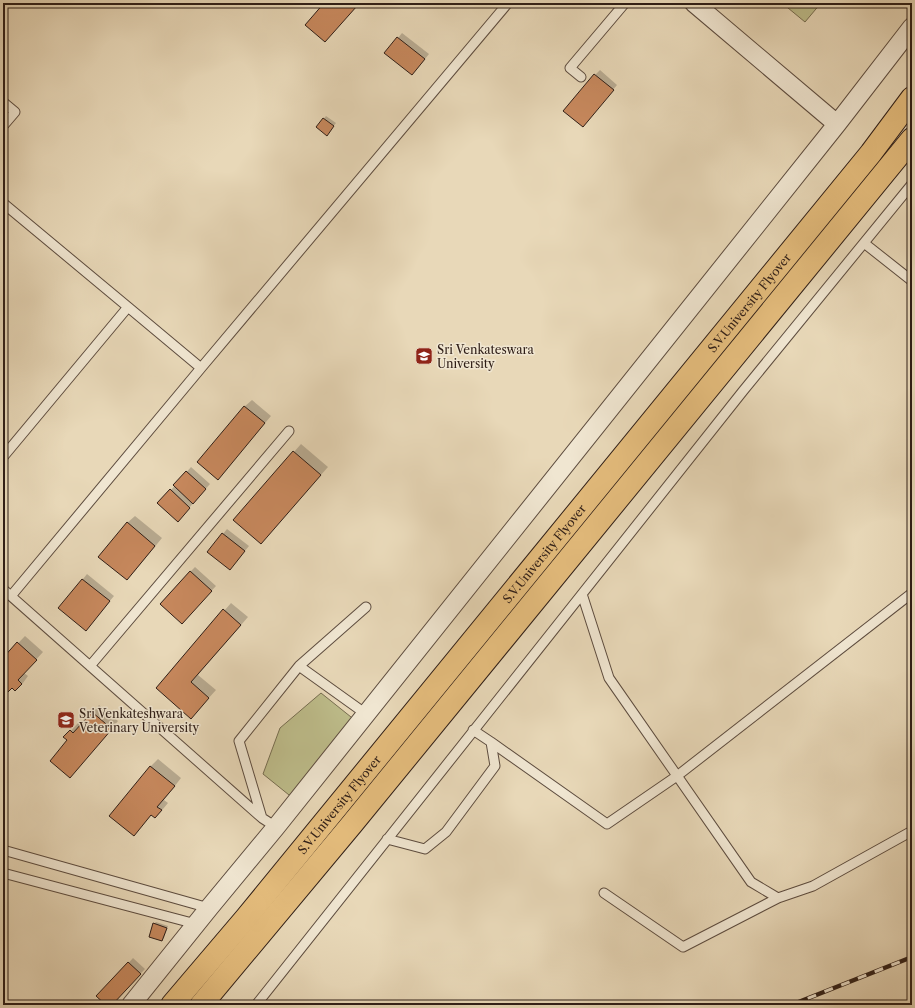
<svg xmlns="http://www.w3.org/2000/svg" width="915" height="1008" font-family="'Libre Caslon Text',serif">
  <rect width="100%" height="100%" fill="#e8d8b8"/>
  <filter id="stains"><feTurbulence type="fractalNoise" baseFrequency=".005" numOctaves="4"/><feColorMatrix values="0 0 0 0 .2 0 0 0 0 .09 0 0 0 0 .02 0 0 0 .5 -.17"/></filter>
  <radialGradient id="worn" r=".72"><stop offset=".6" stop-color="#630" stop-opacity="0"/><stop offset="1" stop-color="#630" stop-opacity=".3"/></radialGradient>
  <!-- green -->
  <path fill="#bdbc8a" stroke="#766d50" d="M782,3H821L805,22Z
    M321,693L356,721L294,799L263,774L280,728Z"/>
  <!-- shadow -->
  <path fill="#0003" d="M402,33L429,54L417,69L398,38Z
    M600,70L617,85L587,121L595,75Z
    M326,116L336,123L329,132L317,127Z
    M252,400L271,416L225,471L244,407Z
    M301,444L328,467L261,543L234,520Z
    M191,467L210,484L182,516L171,490Z
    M135,516L162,538L134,572L127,523Z
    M227,529L249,546L230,569L223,534Z
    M195,567L216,586L186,618L190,572Z
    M87,574L114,596L86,629L60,608Z
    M231,603L248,617L198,675L216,690L198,710L157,688Z
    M25,636L43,652L24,673L28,676L23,683L15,690L12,687L3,697V659Z
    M99,705L118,721L77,769L69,740L65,737L78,723L81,726Z
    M158,759L181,778L164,800L168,803L163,809L155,817L152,814L134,835L111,815L151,766Z
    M156,922L168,926L164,938L162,940L154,924Z
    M133,958L145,969L111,1005H108L98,996Z"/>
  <!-- building -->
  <path fill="#c7885d" stroke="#2f1e17" d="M324,3H353L357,6L325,42L305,25Z
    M397,37L425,59L412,75L384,53Z
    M594,74L614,90L583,127L563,111Z
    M323,118L334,126L327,136L316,127Z
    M244,406L265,423L218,480L197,462Z
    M293,451L321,475L261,544L233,520Z
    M186,471L206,489L193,504L173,485Z
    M170,489L190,508L178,522L157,503Z
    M127,522L155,546L127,580L98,557Z
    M222,533L245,551L230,570L207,552Z
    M190,571L212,591L182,624L160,604Z
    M82,579L110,601L86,631L58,608Z
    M223,609L241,625L191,682L209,698L191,719L156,688Z
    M17,642L37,660L18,680L22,684L15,691L12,688L3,697V658Z
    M92,712L112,729L70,778L50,761L67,740L63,737L70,730L73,733Z
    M150,766L175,786L157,807L162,810L155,818L151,815L134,836L109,816Z
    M153,923L167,928L162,941L149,937Z
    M128,962L141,974L112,1005H106L96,996Z"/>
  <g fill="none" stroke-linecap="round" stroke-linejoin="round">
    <defs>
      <path id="service" d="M581,77L570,68L625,3
        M3,102L15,112L3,126
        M3,203L128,307
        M864,243L912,281
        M3,457L128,307L201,368L508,3
        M3,589L262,818L276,827
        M582,594L609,678L751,882L778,898L813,886L912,831
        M11,596L201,368
        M90,666L289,431
        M299,666L366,607
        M491,742L607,824L677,776L912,593
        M262,818L239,741L299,666L366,714
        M387,839L425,849L446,832L495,766L491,742L473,730
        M3,850L209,908
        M3,873L196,924
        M604,893L683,947L778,898
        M256,1005L743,391L912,184"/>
      <path id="minor" d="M694,3L837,124
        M131,1005L209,908L276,827L837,124L912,27"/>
      <g id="primary">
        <path id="s1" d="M172,1005L246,918L871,153L912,98"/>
        <path d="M201,1005L352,824L912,139"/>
      </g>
    </defs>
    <!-- service casing -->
    <use href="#service" stroke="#5d4c3f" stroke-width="11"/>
    <!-- minor casing -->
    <use href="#minor" stroke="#5d4c3f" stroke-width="20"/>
    <!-- primary casing -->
    <use href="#primary" stroke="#2f1e17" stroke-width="24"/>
    <!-- service -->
    <use href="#service" stroke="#f0e6d1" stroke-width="9"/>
    <!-- minor -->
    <use href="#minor" stroke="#f0e6d1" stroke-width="18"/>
    <!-- primary -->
    <use href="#primary" stroke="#e4bc7c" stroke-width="22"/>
    <defs>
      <path id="rail" d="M791,1005L912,957"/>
    </defs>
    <!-- rail casing -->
    <use href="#rail" stroke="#2f1e17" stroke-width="4.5"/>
    <!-- rail -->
    <use href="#rail" stroke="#f0e6d1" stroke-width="3" stroke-dasharray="9" stroke-linecap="butt"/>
  </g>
  <!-- icons -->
  <defs>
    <symbol id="university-square" viewBox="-11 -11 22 22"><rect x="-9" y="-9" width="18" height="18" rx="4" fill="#8f2418" stroke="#f0e6d1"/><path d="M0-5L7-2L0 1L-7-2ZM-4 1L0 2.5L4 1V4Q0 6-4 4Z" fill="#fff"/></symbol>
  </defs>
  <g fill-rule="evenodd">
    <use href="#university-square" x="414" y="346" width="20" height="20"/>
    <use href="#university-square" x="56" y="710" width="20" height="20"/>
  </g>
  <g text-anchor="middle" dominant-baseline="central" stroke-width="3" stroke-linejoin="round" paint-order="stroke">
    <!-- street labels -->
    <g font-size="12" fill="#2f1e17" stroke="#f0e6d1">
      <text stroke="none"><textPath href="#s1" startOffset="909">S.V.University Flyover</textPath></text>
      <text stroke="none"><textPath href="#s1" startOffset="585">S.V.University Flyover</textPath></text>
      <text stroke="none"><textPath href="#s1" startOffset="261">S.V.University Flyover</textPath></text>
    </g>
    <!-- poi labels -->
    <g font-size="12" fill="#2f1e17" stroke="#f0e6d1" text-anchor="start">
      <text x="437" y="349">Sri Venkateswara<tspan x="437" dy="14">University</tspan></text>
      <text x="79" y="713">Sri Venkateshwara<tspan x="79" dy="14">Veterinary University</tspan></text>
    </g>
  </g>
  <!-- margin -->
  <rect width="915" height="1008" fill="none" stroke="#e8d8b8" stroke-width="16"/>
  <rect x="4" y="4" width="907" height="1000" fill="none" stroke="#2f1e17" stroke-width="2"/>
  <rect x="8" y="8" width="899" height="992" fill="none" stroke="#2f1e17"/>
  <rect width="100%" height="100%" filter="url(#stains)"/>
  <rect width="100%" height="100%" fill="url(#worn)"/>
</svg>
